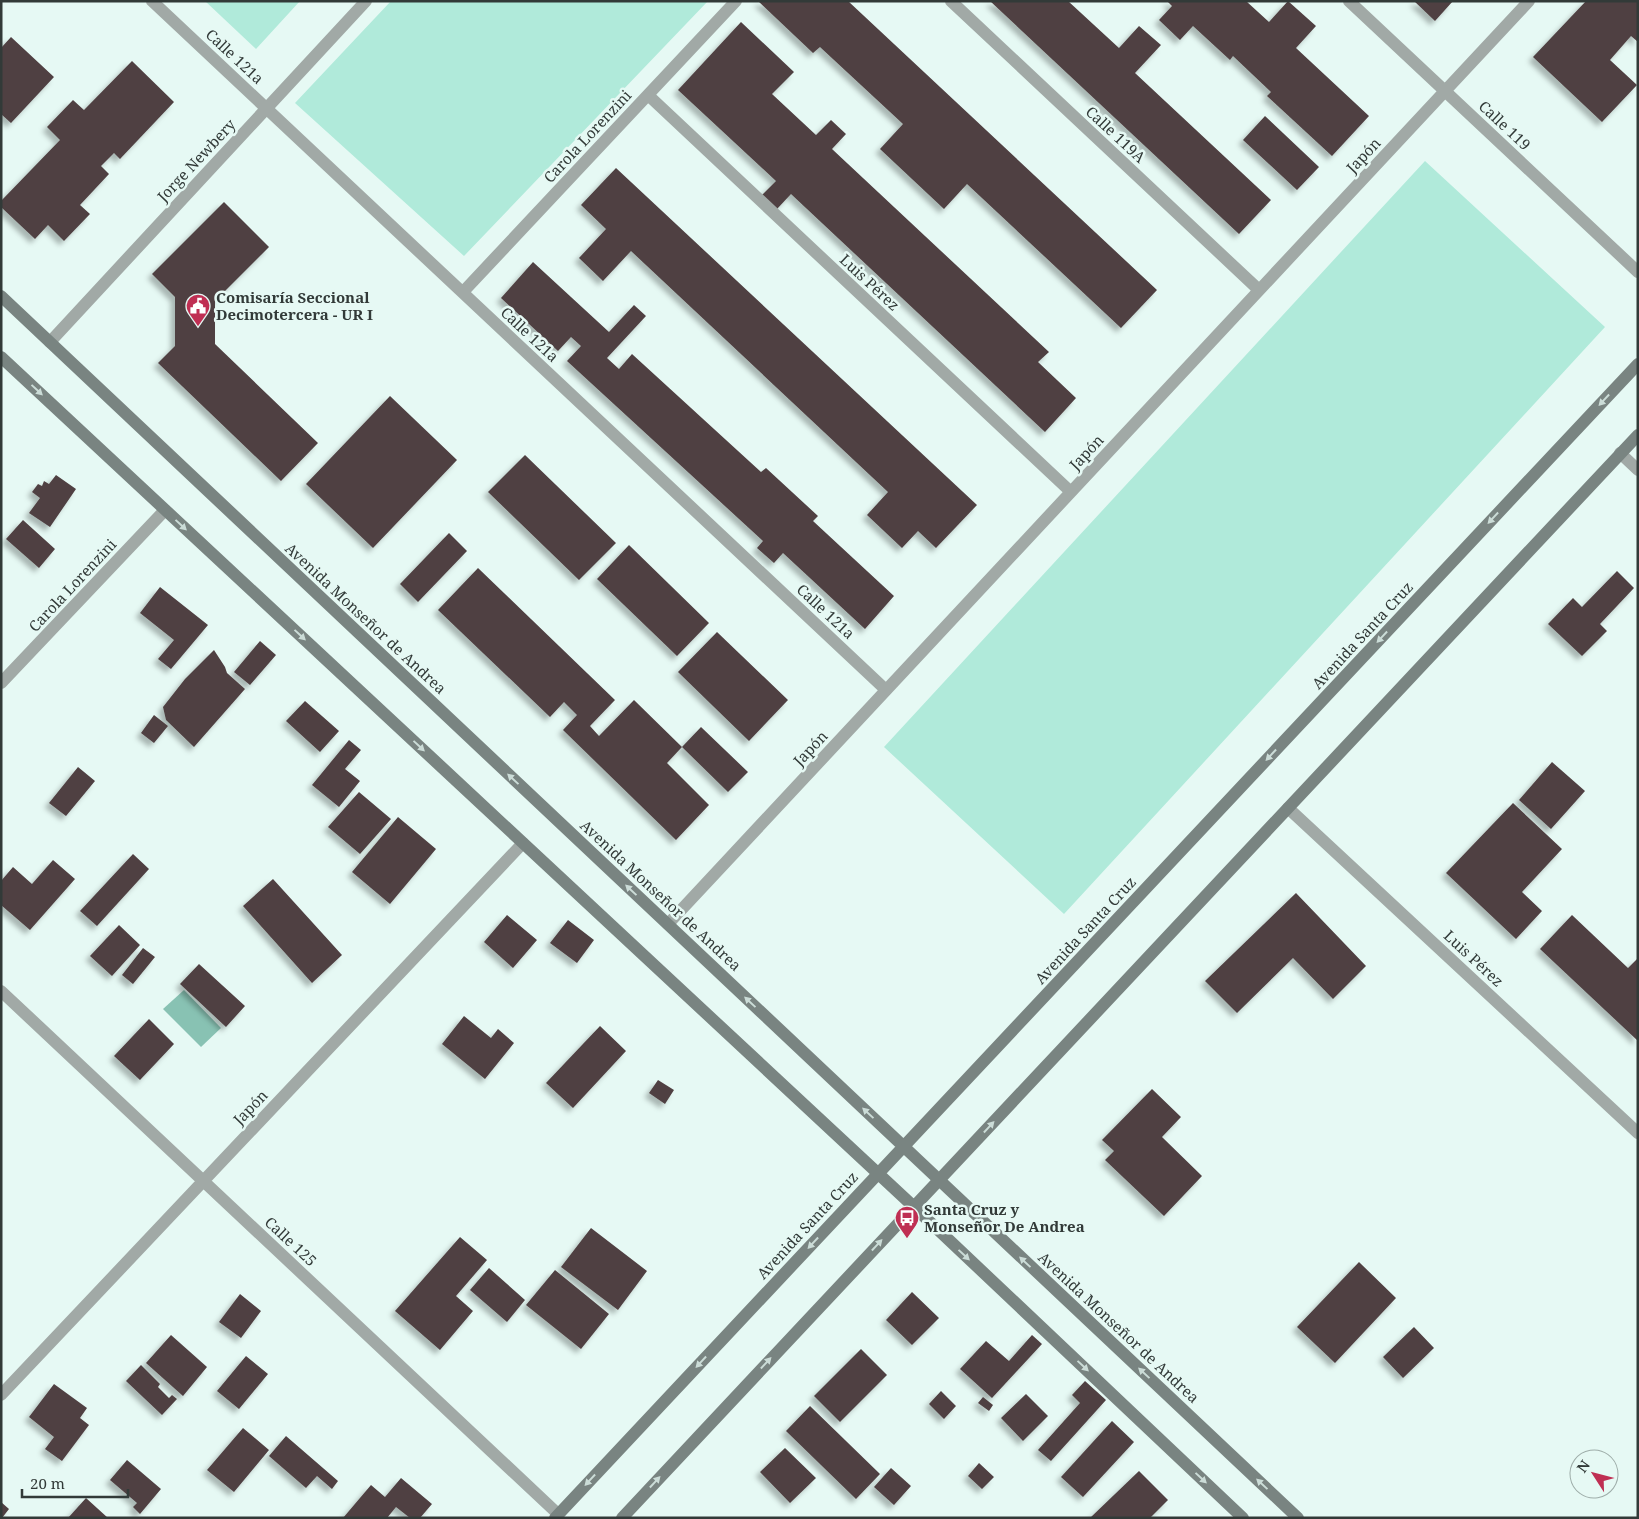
<svg xmlns="http://www.w3.org/2000/svg" width="1639" height="1519" font-family="'Noto Serif',serif">
  <defs>
    <filter id="shadow"><feDropShadow dx="-4.5" dy="4.5" stdDeviation="2.5" flood-color="#0004"/></filter>
  </defs>
  <rect width="100%" height="100%" fill="#e6f9f4"/>
  <!-- green -->
  <path fill="#b0eada" d="M205,1H300L256,49Z
    M391,1H708L464,256L295,103Z
    M1425,161L1605,327L1064,914L884,747Z"/>
  <!-- water -->
  <path fill="#88c2b3" d="M184,990L221,1028L201,1047L163,1009Z"/>
  <!-- building -->
  <path fill="#504042" filter="url(#shadow)" d="M758,1H848L1157,290L1121,328L967,184L944,209L880,149L903,124L820,47L813,53Z
    M990,1H1068L1119,48L1139,26L1161,45L1135,73L1271,200L1239,234Z
    M1167,1H1246L1269,22L1288,1L1316,26L1296,48L1369,116L1332,156L1267,96L1271,92L1233,56L1230,60L1193,26L1180,40L1159,20L1172,6Z
    M1414,1H1453L1435,21Z
    M1586,1H1638V42L1631,36L1610,60L1637,85L1602,122L1533,57Z
    M741,22L794,72L772,94L816,135L831,120L846,134L832,149L1049,352L1038,362L1076,398L1045,432L791,194L777,209L762,195L776,181L678,90Z
    M11,37L54,77L11,123L1,114V48Z
    M132,61L174,102L120,159L114,153L101,166L109,174L80,205L90,214L64,241L48,225L35,239L1,207V201L60,140L47,127L73,100L84,110Z
    M1265,116L1319,167L1297,190L1243,140Z
    M616,168L977,505L936,548L918,531L902,548L867,515L888,492L631,251L603,281L579,258L606,229L581,205Z
    M224,202L269,247L215,301V344L318,443L281,481L158,363L175,346V297L152,274Z
    M533,262L609,332L634,305L646,316L607,358L619,369L632,354L761,472L766,468L818,516L813,521L894,596L865,629L783,553L774,563L757,548L763,541L567,361L581,346L571,337L558,351L501,298Z
    M390,396L457,460L373,548L306,484Z
    M525,455L616,543L579,580L488,492Z
    M56,475L76,489L50,527L29,513L40,498L32,492L38,484L42,486L44,481L49,484Z
    M23,520L55,549L39,568L6,539Z
    M449,533L467,551L418,602L400,584Z
    M629,545L709,623L677,656L597,579Z
    M478,568L615,700L590,726L599,736L634,700L682,747L667,763L709,805L676,840L563,730L577,715L564,702L550,717L438,610Z
    M1617,571L1634,588L1600,624L1607,631L1582,656L1548,624L1573,598L1582,607Z
    M160,587L208,625L171,669L158,659L174,640L140,613Z
    M717,632L788,700L749,741L678,672Z
    M260,641L276,655L250,685L234,672Z
    M214,650L225,667L227,673L245,689L194,747L166,720L163,707L185,679Z
    M305,701L339,731L320,752L286,721Z
    M154,715L168,726L154,743L141,733Z
    M701,727L748,772L728,792L682,747Z
    M349,740L361,750L345,769L360,781L339,807L312,785Z
    M1552,762L1585,791L1551,829L1519,800Z
    M78,767L95,781L66,816L49,803Z
    M359,792L391,819L360,854L328,827Z
    M1513,803L1562,849L1522,892L1542,911L1516,939L1446,873Z
    M398,817L436,849L390,904L352,872Z
    M133,854L149,869L97,926L80,911Z
    M53,860L75,879L30,930L1,905V881L13,867L32,884Z
    M273,879L342,955L312,983L243,906Z
    M1296,893L1366,966L1333,999L1293,958L1237,1013L1205,981Z
    M507,915L537,940L513,968L484,942Z
    M1572,915L1628,968L1638,958V1041L1540,949Z
    M568,920L594,940L577,963L550,943Z
    M119,925L140,945L112,976L90,956Z
    M143,948L155,957L133,984L122,975Z
    M199,964L245,1006L226,1027L180,984Z
    M464,1016L491,1038L498,1029L514,1043L485,1079L442,1044Z
    M149,1019L174,1044L140,1080L114,1056Z
    M600,1026L626,1051L573,1108L546,1083Z
    M658,1080L674,1090L665,1104L649,1093Z
    M1152,1089L1181,1117L1162,1137L1202,1176L1164,1216L1105,1160L1114,1151L1102,1140Z
    M591,1228L647,1271L618,1310L561,1267Z
    M460,1237L487,1260L456,1296L473,1311L440,1350L395,1311Z
    M1359,1262L1396,1298L1335,1363L1297,1327Z
    M489,1268L525,1300L507,1322L470,1290Z
    M555,1270L609,1314L581,1349L526,1305Z
    M912,1292L939,1318L912,1345L886,1320Z
    M240,1294L261,1311L241,1338L219,1322Z
    M1414,1327L1434,1348L1403,1378L1383,1357Z
    M171,1335L207,1367L183,1396L146,1363Z
    M1032,1335L1042,1344L992,1398L960,1369L986,1341L1009,1361Z
    M861,1349L887,1375L840,1422L814,1396Z
    M246,1356L268,1374L239,1409L217,1391Z
    M141,1365L160,1384L158,1387L169,1398L172,1395L177,1399L162,1415L126,1381Z
    M1085,1381L1106,1400L1051,1461L1038,1450L1080,1403L1072,1395Z
    M54,1384L87,1408L80,1418L89,1425L62,1461L45,1449L54,1437L29,1417Z
    M941,1391L956,1406L944,1419L929,1404Z
    M1026,1394L1048,1416L1023,1441L1001,1418Z
    M983,1397L993,1405L989,1411L978,1403Z
    M810,1406L880,1474L856,1499L786,1431Z
    M1112,1421L1134,1442L1083,1497L1061,1477Z
    M243,1428L269,1450L234,1492L207,1470Z
    M286,1436L338,1481L332,1489L317,1476L306,1488L269,1456Z
    M785,1448L816,1478L790,1503L760,1472Z
    M127,1460L161,1489L140,1514L133,1507L137,1503L110,1480Z
    M979,1463L994,1477L982,1489L968,1476Z
    M891,1468L911,1486L894,1505L874,1487Z
    M1139,1471L1168,1500L1150,1518H1090Z
    M401,1478L432,1504L420,1518H410L396,1507L387,1518H343L371,1485L385,1497Z
    M86,1498L108,1518H68Z
    M1,1502L9,1509L2,1518H1Z"/>
  <g fill="none" stroke-linecap="round" stroke-linejoin="round">
    <!-- street -->
    <path stroke="#a1a9a6" stroke-width="12" d="M152,1L886,690
      M951,1L1259,290
      M1349,1L1638,272
      M648,95L1071,492
      M463,292L736,1
      M50,342L366,1
      M1620,453L1638,470
      M1,683L165,510
      M1288,808L1638,1133
      M668,924L1529,1
      M1,991L558,1514
      M1,1395L523,843"/>
    <!-- secondary -->
    <path stroke="#798481" stroke-width="12" d="M1,296L1298,1518
      M1,357L913,1206L1243,1518
      M555,1518L1638,364
      M622,1518L1638,435"/>
  </g>
  <!-- one-way arrows -->
  <defs><path id="oneway-solid" d="M-6-.8H1V-3.2L6.5 0L1 3.2V.8H-6Z" transform="scale(1.25)"/></defs>
  <g fill="#cbdcd7">
    <use href="#oneway-solid" transform="translate(37 390) rotate(43)"/>
    <use href="#oneway-solid" transform="translate(1604 400) rotate(133)"/>
    <use href="#oneway-solid" transform="translate(1493 518) rotate(133)"/>
    <use href="#oneway-solid" transform="translate(181 525) rotate(43)"/>
    <use href="#oneway-solid" transform="translate(300 635) rotate(43)"/>
    <use href="#oneway-solid" transform="translate(1382 637) rotate(133)"/>
    <use href="#oneway-solid" transform="translate(419 746) rotate(43)"/>
    <use href="#oneway-solid" transform="translate(1271 755) rotate(133)"/>
    <use href="#oneway-solid" transform="translate(513 779) rotate(-137)"/>
    <use href="#oneway-solid" transform="translate(631 890) rotate(-137)"/>
    <use href="#oneway-solid" transform="translate(750 1002) rotate(-137)"/>
    <use href="#oneway-solid" transform="translate(868 1113) rotate(-137)"/>
    <use href="#oneway-solid" transform="translate(989 1127) rotate(-47)"/>
    <use href="#oneway-solid" transform="translate(813 1243) rotate(133)"/>
    <use href="#oneway-solid" transform="translate(877 1245) rotate(-47)"/>
    <use href="#oneway-solid" transform="translate(964 1255) rotate(43)"/>
    <use href="#oneway-solid" transform="translate(1025 1262) rotate(-137)"/>
    <use href="#oneway-solid" transform="translate(701 1362) rotate(133)"/>
    <use href="#oneway-solid" transform="translate(766 1363) rotate(-47)"/>
    <use href="#oneway-solid" transform="translate(1083 1366) rotate(43)"/>
    <use href="#oneway-solid" transform="translate(1144 1373) rotate(-137)"/>
    <use href="#oneway-solid" transform="translate(1201 1478) rotate(43)"/>
    <use href="#oneway-solid" transform="translate(590 1480) rotate(133)"/>
    <use href="#oneway-solid" transform="translate(655 1482) rotate(-47)"/>
    <use href="#oneway-solid" transform="translate(1262 1484) rotate(-137)"/>
  </g>
  <!-- icons -->
  <defs>
    <symbol id="civic-pin" viewBox="-11 -11 22 30"><path d="M0 17L-7.5 6A9.5 9.5 0 1 1 7.5 6Z" fill="#bf2f53" stroke="#e6f9f4"/><path d="M-.6-6.5H3V-4.5H.6V-3L4-1V1h2V6H-6V1h2V-1L-.6-3ZM-1.2 2.5V6h2.4V2.5Z" fill="#fff"/></symbol>
    <symbol id="bus-pin" viewBox="-11 -11 22 30"><path d="M0 17L-7.5 6A9.5 9.5 0 1 1 7.5 6Z" fill="#bf2f53" stroke="#e6f9f4"/><path d="M-5-6H5V4H4V6H2V4H-2V6H-4V4H-5ZM-3.5-4V0h7V-4ZM-3.5 1.2v1.5H-2V1.2ZM2 1.2v1.5H3.5V1.2Z" fill="#fff"/></symbol>
  </defs>
  <g fill-rule="evenodd">
    <use href="#civic-pin" x="184" y="292" width="28" height="38"/>
    <use href="#bus-pin" x="893" y="1204" width="28" height="38"/>
  </g>
  <g text-anchor="middle" dominant-baseline="central" stroke-width="5" stroke-linejoin="round" paint-order="stroke">
    <!-- street labels -->
    <g font-size="15" fill="#323a38" stroke="#e6f9f4">
      <text transform="translate(235 56) rotate(43)">Calle 121a</text>
      <text transform="translate(1505 125) rotate(43)">Calle 119</text>
      <text transform="translate(1116 134) rotate(43)">Calle 119A</text>
      <text transform="translate(587 136) rotate(-47)">Carola Lorenzini</text>
      <text transform="translate(1363 155) rotate(-47)">Japón</text>
      <text transform="translate(196 160) rotate(-47)">Jorge Newbery</text>
      <text transform="translate(870 282) rotate(43)">Luis Pérez</text>
      <text transform="translate(530 334) rotate(43)">Calle 121a</text>
      <text transform="translate(1086 452) rotate(-47)">Japón</text>
      <text transform="translate(72 585) rotate(-47)">Carola Lorenzini</text>
      <text transform="translate(826 611) rotate(43)">Calle 121a</text>
      <text transform="translate(366 618) rotate(43)">Avenida Monseñor de Andrea</text>
      <text transform="translate(1362 635) rotate(-47)">Avenida Santa Cruz</text>
      <text transform="translate(810 748) rotate(-47)">Japón</text>
      <text transform="translate(661 895) rotate(43)">Avenida Monseñor de Andrea</text>
      <text transform="translate(1085 930) rotate(-47)">Avenida Santa Cruz</text>
      <text transform="translate(1474 958) rotate(43)">Luis Pérez</text>
      <text transform="translate(250 1107) rotate(-46)">Japón</text>
      <text transform="translate(807 1225) rotate(-47)">Avenida Santa Cruz</text>
      <text transform="translate(291 1241) rotate(43)">Calle 125</text>
      <text transform="translate(1119 1327) rotate(43)">Avenida Monseñor de Andrea</text>
    </g>
    <!-- poi labels -->
    <g font-size="15" font-weight="bold" fill="#323a38" stroke="#e6f9f4" text-anchor="start">
      <text x="216" y="297">Comisaría Seccional<tspan x="216" dy="17">Decimotercera - UR I</tspan></text>
      <text x="924" y="1209">Santa Cruz y<tspan x="924" dy="17">Monseñor De Andrea</tspan></text>
    </g>
  </g>
  <!-- border -->
  <rect width="1639" height="1519" fill="none" stroke="#323a38" stroke-width="5"/>
  <!-- north arrow -->
  <g transform="translate(1594 1474) rotate(306)"><circle r="24" fill="#e6f9f4" stroke="#9eada9"/>
  <path d="M0-4L9 19L0 12L-9 19Z" fill="#bf2f53"/>
  <text y="-8" font-size="14" font-weight="bold" text-anchor="middle" fill="#323a38">N</text>
  </g>
  <!-- scale -->
  <path d="M22 1489v8h106v-8" fill="none" stroke="#323a38" stroke-width="2.5"/>
  <text x="30" y="1489" font-size="15" fill="#323a38" stroke="#e6f9f4" stroke-width="4" paint-order="stroke">20 m</text>
</svg>
